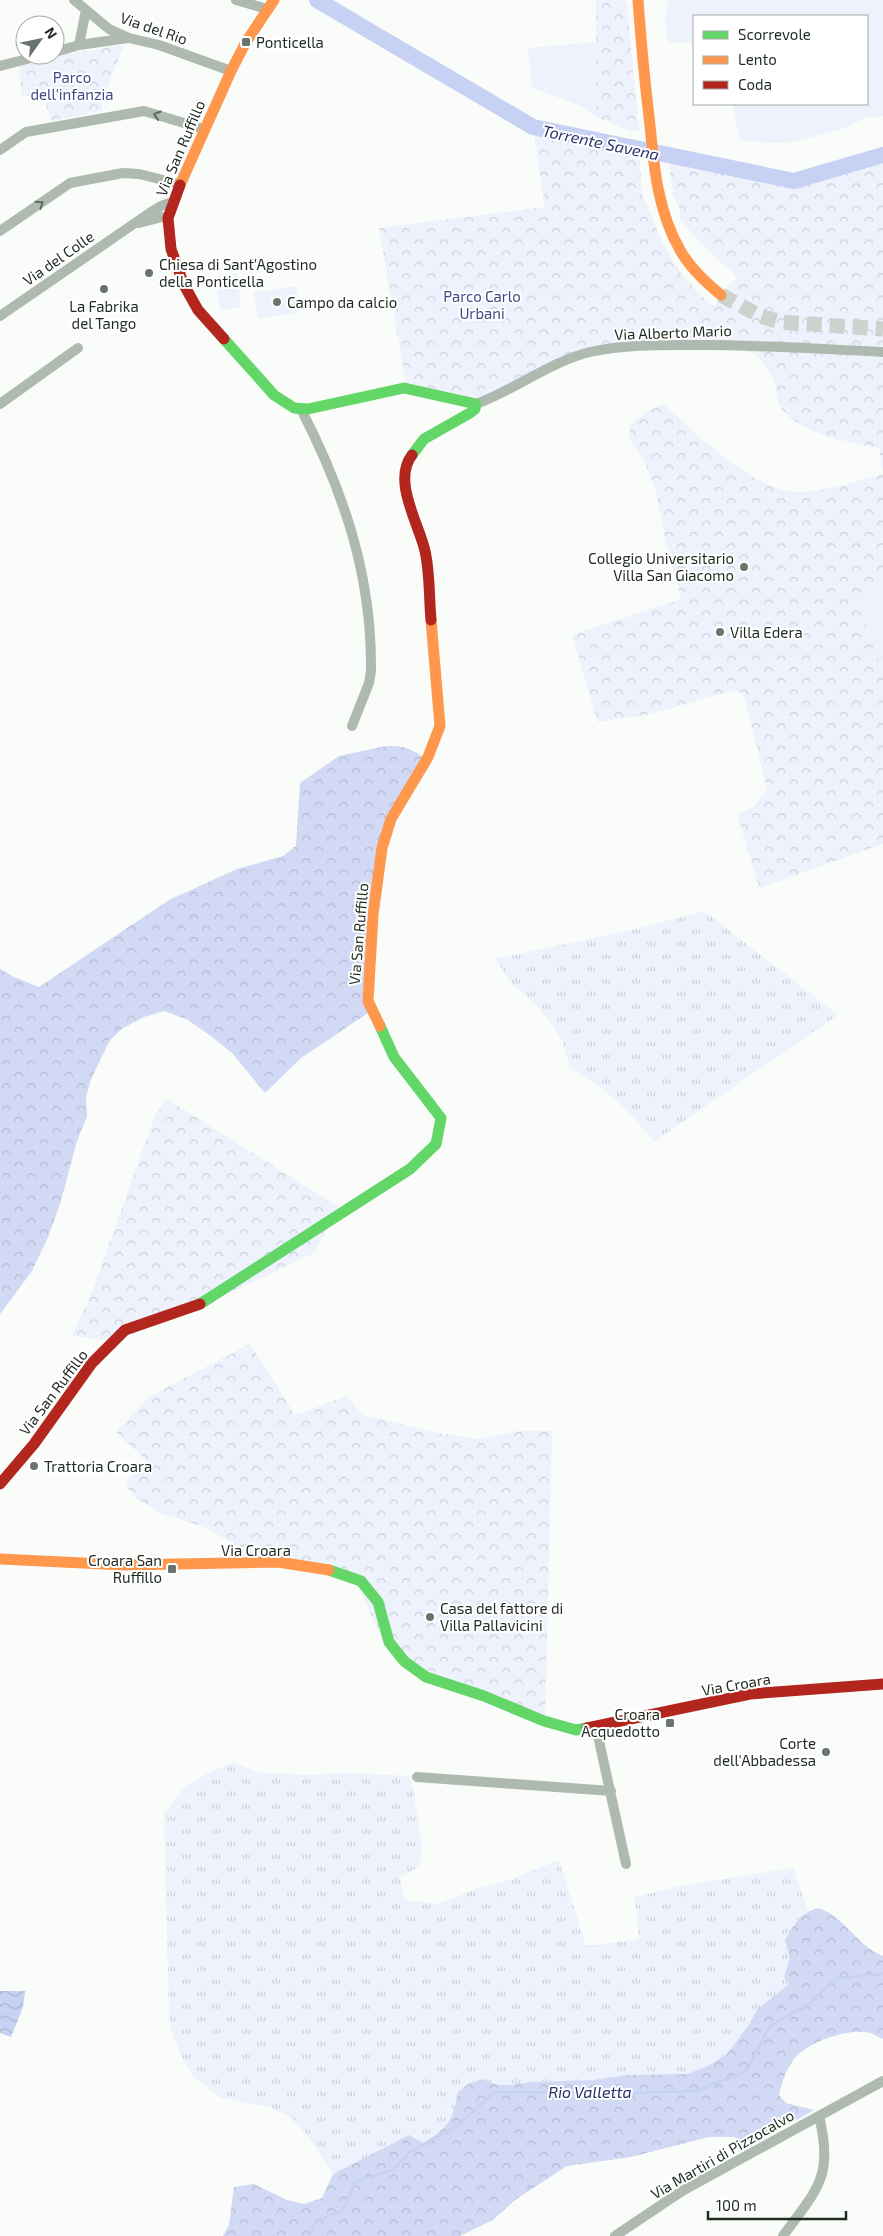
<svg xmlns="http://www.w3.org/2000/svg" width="883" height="2236" font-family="'Exo 2',sans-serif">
  <defs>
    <pattern id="grass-tufts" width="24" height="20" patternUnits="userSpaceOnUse" patternTransform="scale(1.25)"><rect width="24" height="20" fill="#eef2fc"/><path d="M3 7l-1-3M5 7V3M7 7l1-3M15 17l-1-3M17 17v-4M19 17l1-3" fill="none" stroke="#ccd0d8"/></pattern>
    <pattern id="forest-crowns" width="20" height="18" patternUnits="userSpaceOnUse" patternTransform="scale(1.25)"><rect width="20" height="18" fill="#d1d9f4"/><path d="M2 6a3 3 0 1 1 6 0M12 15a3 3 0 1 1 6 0" fill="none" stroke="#b3bad1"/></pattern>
    <pattern id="park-crowns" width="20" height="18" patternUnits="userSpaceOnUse" patternTransform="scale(1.25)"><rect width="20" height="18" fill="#eef2fc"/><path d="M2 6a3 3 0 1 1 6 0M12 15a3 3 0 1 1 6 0" fill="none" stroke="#ccd0d8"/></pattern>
    <pattern id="water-waves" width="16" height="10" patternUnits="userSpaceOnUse" patternTransform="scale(1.25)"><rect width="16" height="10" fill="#c7d1f3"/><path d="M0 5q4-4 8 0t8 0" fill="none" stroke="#aab4d0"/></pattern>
  </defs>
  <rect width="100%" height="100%" fill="#f9fcf9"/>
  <!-- grass -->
  <path fill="url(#grass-tufts)" d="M704,911L838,1015L654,1142C627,1108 608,1090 570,1068L563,1043L553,1025L534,1003L513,985L495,959L636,929Z
    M234,1763L260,1773L312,1775L349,1773L411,1776L422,1847L419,1867L400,1877L405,1900L436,1904L482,1887L512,1879L559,1860L586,1946L639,1939L635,1897L676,1887L793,1868L808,1911L794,1924L785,1940L790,1958L784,1977L789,1984L757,2010L748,2026L727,2054L708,2066L687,2074L626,2075L593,2080L530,2082L511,2085H498L482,2079L468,2084L458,2092L453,2116L441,2132L423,2143L368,2157L333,2174L307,2135L292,2118L269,2107L220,2098L192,2075L179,2051L169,2021L164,1813L185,1787L208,1773Z"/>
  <!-- forest -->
  <path fill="url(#forest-crowns)" d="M386,746C406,745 417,751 431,763L386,836L368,1013L301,1058L265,1093L233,1054L211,1036L186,1019L164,1011L144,1017L123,1028L110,1040L91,1079L86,1097L87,1116L77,1141L60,1204L48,1237L32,1271L0,1314V969L14,977L39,987L169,900L237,869L283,856L296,846L300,783L339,756Z
    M819,1908C846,1918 857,1946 883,1956V2039C878,2037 871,2032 865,2032C843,2030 804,2043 792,2062C785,2072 782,2083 779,2095L786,2103L814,2110L752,2145L734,2137H709L631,2157L567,2166L515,2200L493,2220L460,2236H223L229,2225L234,2187L254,2184L287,2200L304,2204L322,2198L333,2174L409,2135L423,2143C449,2127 452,2122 458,2092L468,2084L482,2079L498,2085H511L530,2082L593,2080L626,2075L687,2074L708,2066L727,2054L748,2026L757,2010L789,1984L784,1977L790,1958L785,1940C794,1924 801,1912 819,1908Z"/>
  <!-- park -->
  <path fill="url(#park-crowns)" d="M596,0H625L627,5L639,131H630L596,117Z
    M124,45L102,101V111L51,121L42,92L22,97L19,67L67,54Z
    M533,127L639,150L642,193L663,244L682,275L706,300L715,306L721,295L737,277L700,243L680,219V209L673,195L668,155L793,181L883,155V472L879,448C851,443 792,432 779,404C776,396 777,386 773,378C770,369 761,361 755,353L707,345L589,353L489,403L406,384L379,228L545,207Z
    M664,404C695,433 759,496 804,492C831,490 858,481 883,474V844L759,888L737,814L755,806L767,789L745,698L741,693L731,691L647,715L598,722L572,635L681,599L664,533L656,492L646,465L631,441L629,426L649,410Z
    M167,1099L339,1207L314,1253L221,1297L116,1341L72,1336L92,1292L155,1115Z
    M250,1344L295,1415L347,1396L363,1415L443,1434L480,1439L518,1431H552L545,1721L426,1672L384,1638L375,1624L359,1587L342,1576L244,1557L232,1542L203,1527L163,1514L135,1498L125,1484L133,1473L149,1463L116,1432L148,1397Z"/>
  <!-- garden -->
  <path fill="#eef2fc" d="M669,0H883V116L865,118L842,129L802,140L782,143L740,141L732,104H867V16H694V43L668,42L665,16Z
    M596,42V117L581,106L532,88L528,48Z
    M237,273L241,307L220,310L216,276Z
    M296,286L299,313L258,318L254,292Z
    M883,586V657L878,659L855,596Z"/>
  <!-- water -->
  <path fill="url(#water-waves)" d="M0,1991H25L23,2007L11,2037L0,2033Z"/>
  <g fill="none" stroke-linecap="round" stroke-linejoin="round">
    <!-- stream -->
    <path stroke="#c7d1f3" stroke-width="2.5" d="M309,2236L316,2221L342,2211L355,2182L394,2169L410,2152L457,2126L495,2092L633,2093L696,2091L746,2071L770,2026L810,2003L837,1978L883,1974"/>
    <!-- river -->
    <path stroke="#c7d1f3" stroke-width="16" d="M317,0L533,127L794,181L883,155"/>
    <!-- primary-tunnel -->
    <path stroke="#cdd2ce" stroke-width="15" stroke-dasharray="15 8" stroke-linecap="butt" d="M721,295L760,316L780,322L883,329"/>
    <!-- street -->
    <path stroke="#aeb9b0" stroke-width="10" d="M74,0L109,29L129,38L159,45L231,71
      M236,0L267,9
      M79,45L86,10
      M55,52L79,45L128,38
      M0,66L43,55
      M0,150L26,132L144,111L204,129
      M139,223L162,217L168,218
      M0,231L70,183L123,173L139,174L179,184
      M0,316L151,212L161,206L172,202
      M0,404L78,348
      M476,404C514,390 552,361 590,352C626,344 664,345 700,345C761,345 822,349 883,352
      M301,409C344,493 372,575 371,671L369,683L352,726
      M596,1727L626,1864
      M417,1777L611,1791
      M615,2236L682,2191L883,2081
      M783,2236C817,2189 834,2177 819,2116"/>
    <!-- fast -->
    <path stroke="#63d668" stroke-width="11" d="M224,339L274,395L294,408L308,409L404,388L476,404L475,409L470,413L424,439L412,455
      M200,1304L410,1169L436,1144L441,1118L394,1057L380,1026
      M329,1570L361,1581L378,1602L389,1642L404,1661L426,1677L484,1696L544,1721L576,1730L587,1728"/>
    <!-- slow -->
    <path stroke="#ff974d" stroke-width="11" d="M638,0C641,42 645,84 650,125C654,168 658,212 680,250C690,268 705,282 721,295
      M180,185L231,71L246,42L274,0
      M380,1026L368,1001L373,915L382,848L391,819L428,757L440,726L431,620
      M0,1559L124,1565L278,1562L329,1570"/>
    <!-- jam -->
    <path stroke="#b3261e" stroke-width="11" d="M180,185L168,218L171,249L184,285L198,310L224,339
      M412,455C392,481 419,524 425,551C430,573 429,598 431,620
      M0,1484L34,1444L92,1363L125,1330L200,1304
      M587,1728L750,1694L883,1684"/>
  </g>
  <!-- one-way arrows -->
  <defs><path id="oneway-chevron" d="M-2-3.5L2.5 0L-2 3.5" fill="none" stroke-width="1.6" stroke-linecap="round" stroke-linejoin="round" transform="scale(1.25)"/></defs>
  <g stroke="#5f6a61">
    <use href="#oneway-chevron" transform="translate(157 115) rotate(-163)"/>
    <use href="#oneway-chevron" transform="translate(40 204) rotate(-35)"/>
  </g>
  <!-- markers -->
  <g fill="#6b746c" stroke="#fff" stroke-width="2">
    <rect x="241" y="37" width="10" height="10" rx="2.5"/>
    <circle cx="149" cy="273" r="5"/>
    <circle cx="104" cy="289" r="5"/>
    <circle cx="277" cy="302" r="5"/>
    <circle cx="744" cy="567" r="5"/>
    <circle cx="720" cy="632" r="5"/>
    <circle cx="34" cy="1466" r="5"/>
    <rect x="167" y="1564" width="10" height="10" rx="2.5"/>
    <circle cx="430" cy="1617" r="5"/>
    <rect x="665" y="1718" width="10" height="10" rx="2.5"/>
    <circle cx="826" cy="1752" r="5"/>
  </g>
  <g text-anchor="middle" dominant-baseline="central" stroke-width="4" stroke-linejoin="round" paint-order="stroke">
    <!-- street labels -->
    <g font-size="15" fill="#1f2a20" stroke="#fff">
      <text transform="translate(154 28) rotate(19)">Via del Rio</text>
      <text transform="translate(180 148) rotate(-67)">Via San Ruffillo</text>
      <text transform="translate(58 258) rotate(-35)">Via del Colle</text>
      <text transform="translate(673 332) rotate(-2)">Via Alberto Mario</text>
      <text transform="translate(358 934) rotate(-85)">Via San Ruffillo</text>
      <text transform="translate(53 1392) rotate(-53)">Via San Ruffillo</text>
      <text x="256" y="1550">Via Croara</text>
      <text transform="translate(736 1684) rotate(-10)">Via Croara</text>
      <text transform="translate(722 2154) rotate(-30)">Via Martiri di Pizzocalvo</text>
    </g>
    <!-- poi labels -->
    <g font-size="15" fill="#1f2a20" stroke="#fff" text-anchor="start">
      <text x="256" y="42">Ponticella</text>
      <text x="159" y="264">Chiesa di Sant'Agostino<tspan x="159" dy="17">della Ponticella</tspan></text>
      <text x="287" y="302">Campo da calcio</text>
      <text x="104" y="306" text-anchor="middle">La Fabrika<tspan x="104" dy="17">del Tango</tspan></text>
      <text x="734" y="558" text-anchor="end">Collegio Universitario<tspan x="734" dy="17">Villa San Giacomo</tspan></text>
      <text x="730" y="632">Villa Edera</text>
      <text x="44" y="1466">Trattoria Croara</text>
      <text x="162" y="1560" text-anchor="end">Croara San<tspan x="162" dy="17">Ruffillo</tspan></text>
      <text x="440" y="1608">Casa del fattore di<tspan x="440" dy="17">Villa Pallavicini</tspan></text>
      <text x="660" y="1714" text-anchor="end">Croara<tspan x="660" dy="17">Acquedotto</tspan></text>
      <text x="816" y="1743" text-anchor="end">Corte<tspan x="816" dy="17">dell'Abbadessa</tspan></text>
    </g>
    <!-- park labels -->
    <g font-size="15" fill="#3f4a89" stroke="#fff">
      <text x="72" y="77">Parco<tspan x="72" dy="17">dell'infanzia</tspan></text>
      <text x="482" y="296">Parco Carlo<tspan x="482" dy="17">Urbani</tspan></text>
    </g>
    <!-- water labels -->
    <g font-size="16" font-style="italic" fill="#28316c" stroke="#fff">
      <text transform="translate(601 142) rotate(12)">Torrente Savena</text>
      <text x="590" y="2091">Rio Valletta</text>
    </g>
  </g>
  <!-- legend -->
  <rect x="693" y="15" width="175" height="90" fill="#ffffff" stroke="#a5aaa6"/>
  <rect x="703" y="31" width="25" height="8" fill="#63d668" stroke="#a5aaa6"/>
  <text x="738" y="40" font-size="15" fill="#1f2a20">Scorrevole</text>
  <rect x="703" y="56" width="25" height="8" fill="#ff974d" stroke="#a5aaa6"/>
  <text x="738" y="65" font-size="15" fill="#1f2a20">Lento</text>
  <rect x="703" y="81" width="25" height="8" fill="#b3261e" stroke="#a5aaa6"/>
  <text x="738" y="90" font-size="15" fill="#1f2a20">Coda</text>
  <!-- north arrow -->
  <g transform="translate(40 40) rotate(57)"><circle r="24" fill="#ffffff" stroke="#a5aaa6"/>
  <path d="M0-4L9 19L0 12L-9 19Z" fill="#6b746c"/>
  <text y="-8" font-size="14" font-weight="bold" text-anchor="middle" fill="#1f2a20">N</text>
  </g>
  <!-- scale -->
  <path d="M708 2211v8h138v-8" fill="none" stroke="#1f2a20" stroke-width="2.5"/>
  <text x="716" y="2211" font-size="15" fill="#1f2a20" stroke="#ffffff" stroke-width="4" paint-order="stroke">100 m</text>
</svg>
